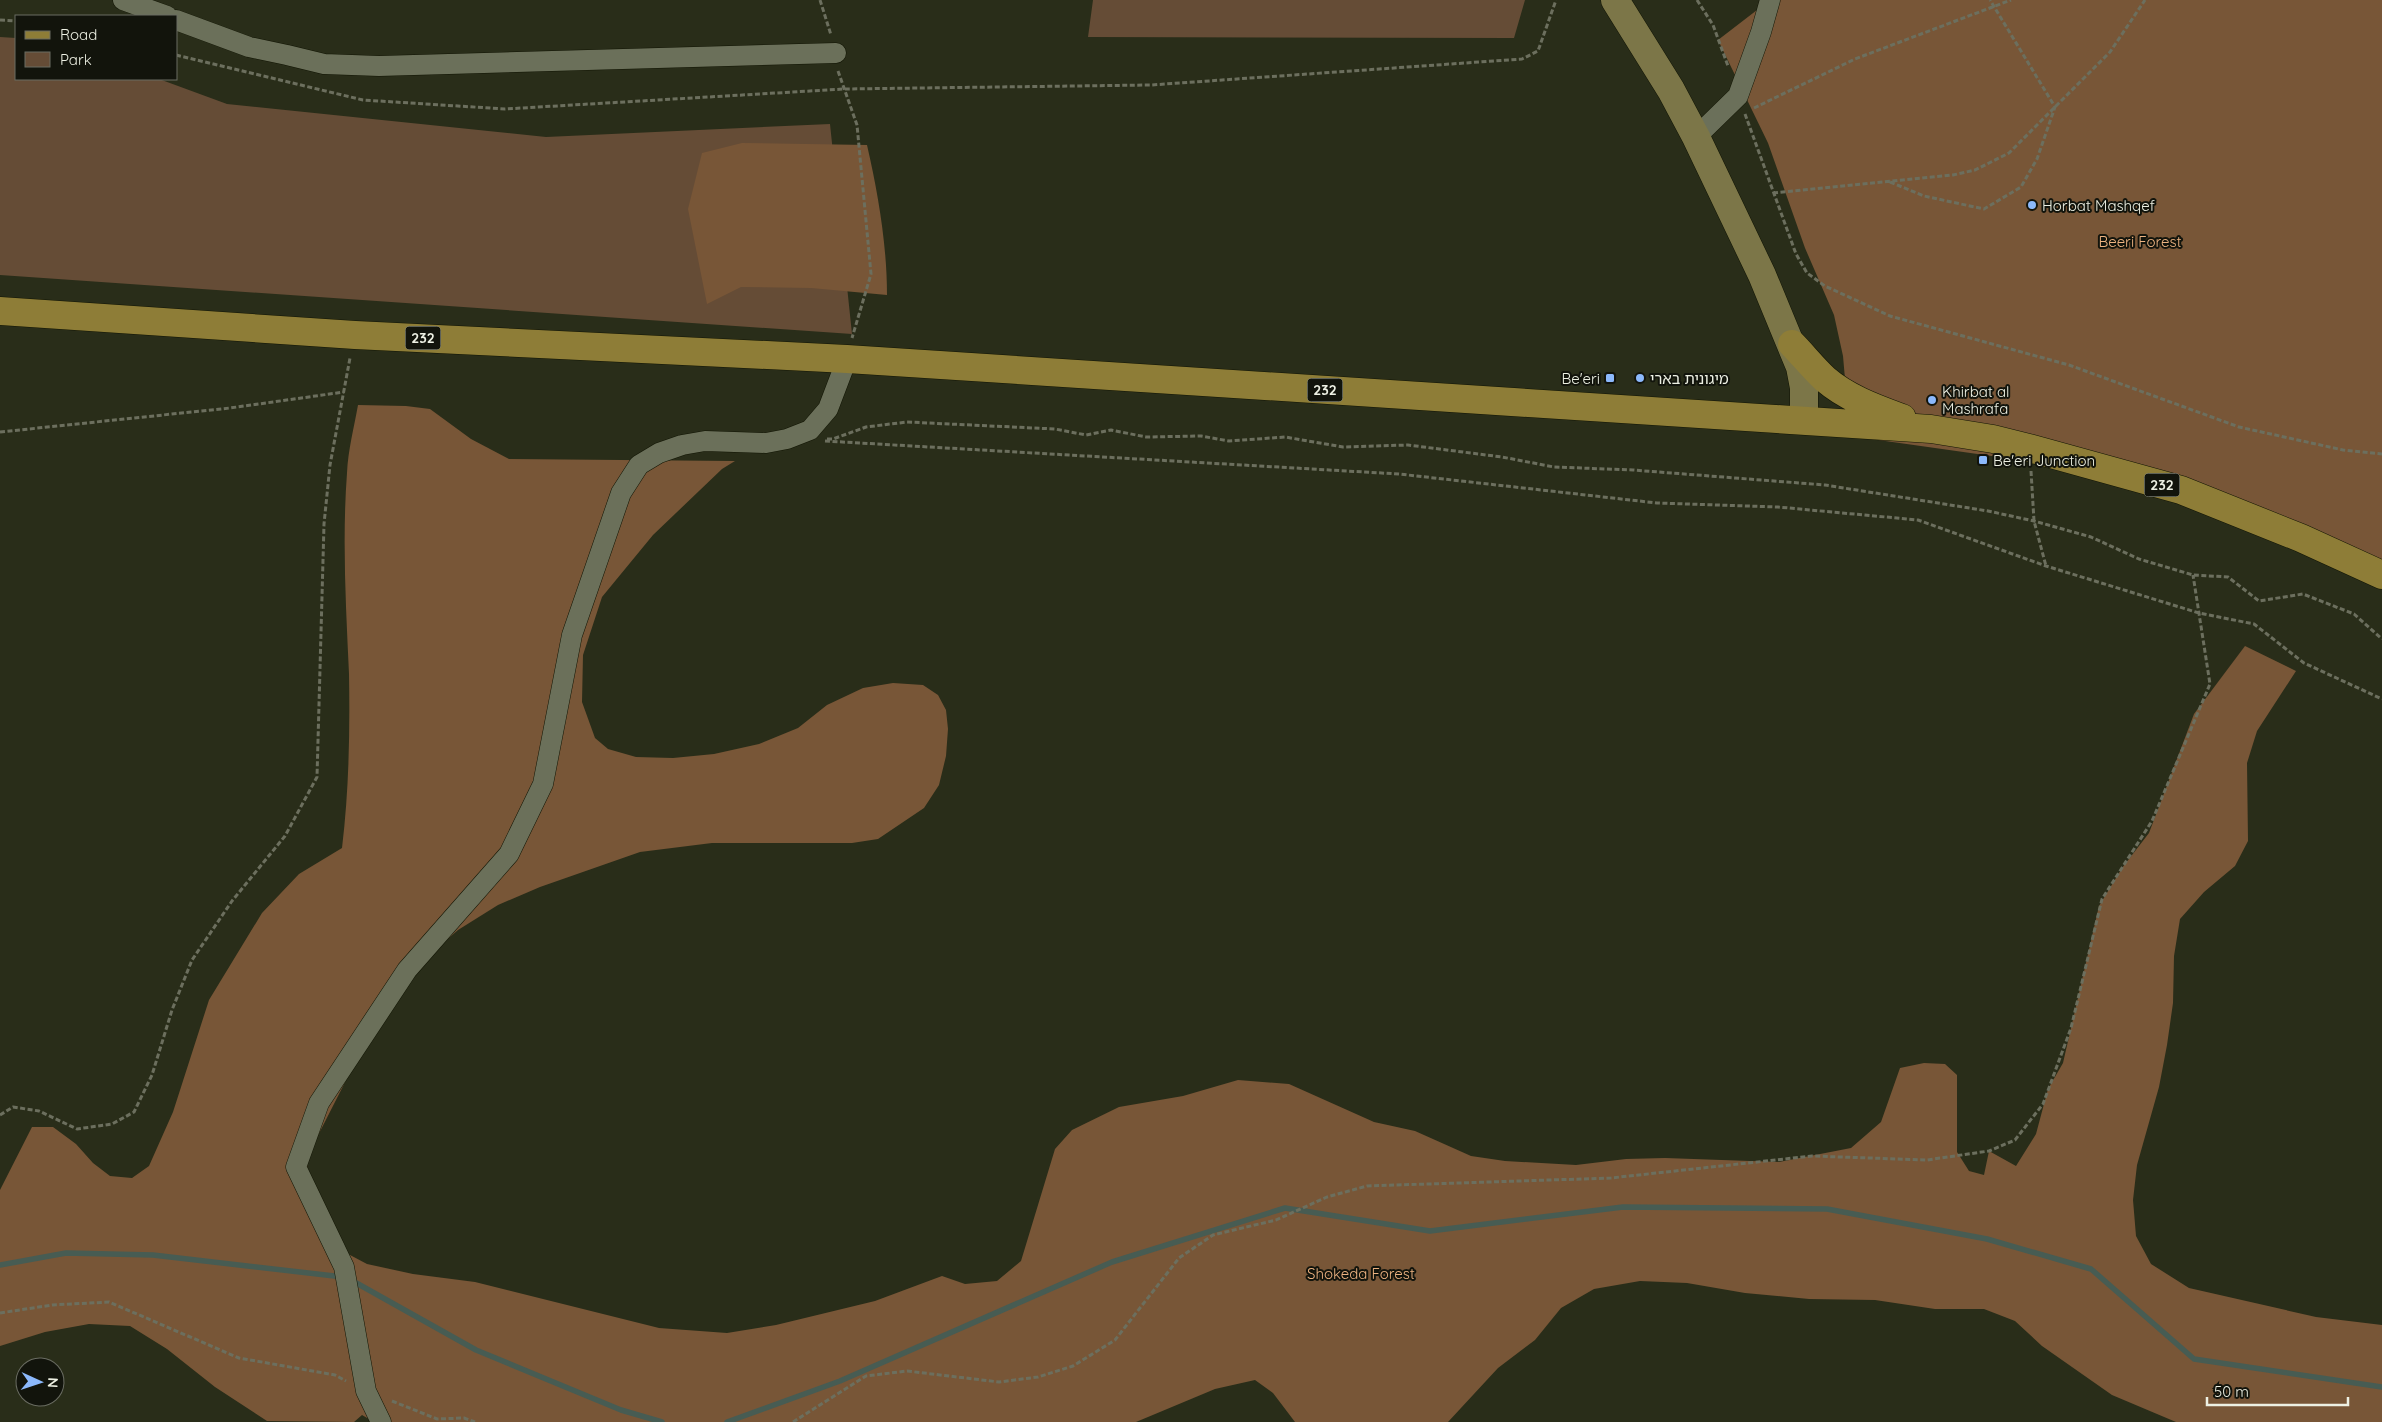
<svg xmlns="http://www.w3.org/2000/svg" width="2382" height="1422" font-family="Quicksand,'Noto Sans Hebrew',sans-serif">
  <rect width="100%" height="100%" fill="#292d19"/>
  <!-- green -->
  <path fill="#654c36" d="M1093,0H1525L1514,38L1088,37Z
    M0,37L16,38V79H159L227,104L546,137L830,124L852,334L0,275Z"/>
  <!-- forest -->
  <path fill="#785637" d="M1770,0H2382V584L2195,507L2027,461L1850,436L1843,356L1834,315L1805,248L1768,143L1718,40Z
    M742,143L867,145C878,193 887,245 887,295L811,288L741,287L707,304L688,209L702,153Z
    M358,405L406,406L430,409L471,439L509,459L735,461L722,469L653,535L602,597L583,655L582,702L595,738L608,749L636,757L673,758L714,754L759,744L798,728L827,705L863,688L893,683L923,685L938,695L946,710L948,729L946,756L939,785L924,808L878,839L852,843H712L640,852L540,887L498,905L458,930L425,959L365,1043L307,1157L308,1204L333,1246L367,1264L413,1274L475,1282L659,1328L727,1333L776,1325L875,1301L942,1276L965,1284L997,1281L1021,1261L1055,1149L1072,1130L1119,1107L1183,1096L1238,1080L1289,1084L1374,1122L1415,1131L1471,1156L1505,1161L1576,1165L1626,1159L1665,1158L1779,1162L1851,1148L1881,1122L1900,1068L1924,1063L1945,1064L1957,1075V1152L1969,1171L1984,1175L1989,1151L2016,1166L2036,1134L2048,1089L2063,1063L2099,906L2122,868L2149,833L2194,714L2245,646L2296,671L2257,731L2247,763L2248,841L2235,866L2204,892L2180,919L2174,956L2173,1003L2167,1045L2159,1087L2137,1165L2133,1200L2136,1236L2151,1264L2189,1288L2316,1317L2382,1325V1422H2176L2112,1395L2042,1346L2015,1321L1984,1309H1935L1875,1300L1809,1299L1745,1293L1687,1283L1640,1281L1594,1289L1561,1308L1535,1340L1498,1368L1448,1422H1295L1273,1393L1255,1380L1215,1389L1136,1422H374L362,1415L354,1422L267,1421L215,1387L167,1349L130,1326L89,1324L45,1332L0,1346V1190L32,1127H53L76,1144L93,1163L110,1176L132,1178L149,1166L173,1112L209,1000L262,913L299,874L342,848C349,790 350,732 349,674C346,607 342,540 347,473C348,450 354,428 358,405Z"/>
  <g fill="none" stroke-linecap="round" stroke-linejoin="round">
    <!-- stream -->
    <path stroke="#475c53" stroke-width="5.5" d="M0,1265L66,1253L153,1255L343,1277
      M351,1280L476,1350L621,1410L662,1422
      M727,1422L840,1381L1112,1262L1285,1208L1430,1231L1623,1207L1827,1209L1987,1239L2091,1269L2194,1359L2382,1387"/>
    <defs>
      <path id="minor" d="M123,0L167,16
        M176,20L249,47L287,55L324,64L379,66L836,53
        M1696,137L1738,96L1761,32L1770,0
        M381,1422L366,1391L344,1267L296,1167L319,1103L407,970L509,854L543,784L572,635L621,493L639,465L659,453L682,445L705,441L766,443L787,439L810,430L828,409L847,359"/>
      <path id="secondary" d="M1615,0L1671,90L1696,137L1762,275L1800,367L1804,388V419"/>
      <path id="primary" d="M0,311L355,335L847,359L1931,429L1993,439L2029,448L2181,490L2301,538L2382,575
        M1792,344C1803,355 1813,368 1825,379C1847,398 1875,408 1902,418"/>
    </defs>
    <!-- minor casing -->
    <use href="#minor" stroke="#121504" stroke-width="21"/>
    <!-- secondary casing -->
    <use href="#secondary" stroke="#121504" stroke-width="29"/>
    <!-- primary casing -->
    <use href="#primary" stroke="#121504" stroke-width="29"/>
    <!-- path -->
    <path stroke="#6c6f5e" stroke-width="3" stroke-dasharray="5 2.5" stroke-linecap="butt" d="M820,0L831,35
      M1697,0L1713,25L1728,66
      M0,20L16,21
      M176,55L363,100L505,109L844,89L1151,85L1522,59L1538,51L1556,0
      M838,71L857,125L871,274L852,338
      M1754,108L1855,59L2011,0
      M1745,114L1796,254L1807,273L1825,286L1890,316L2069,365L2239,427L2343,450L2382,454
      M1890,182L1924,196L1984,209L2021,187L2037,159L2055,107L1990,0
      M1773,193L1953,175L1975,170L2009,153L2110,52L2145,0
      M0,432L230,408L344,392
      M827,439H833L866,427L907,422L1055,429L1086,435L1111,430L1146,437L1201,436L1229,441L1285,437L1343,447L1408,445L1502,457L1554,467L1633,470L1825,485L1988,511L2034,521L2091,537L2139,559L2193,575L2228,577L2259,601L2303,594L2354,614L2382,639
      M825,441L1399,474L1657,503L1778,507L1918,520L2046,566L2199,613L2254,624L2304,663L2382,699
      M2031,471L2034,521L2046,566
      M0,1115L13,1107L39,1111L77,1129L112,1124L134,1112L152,1075L172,1010L192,960L232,901L285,836L317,777L324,524L330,465L350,358
      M0,1313L52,1305L109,1302L239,1358L335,1375L346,1381
      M392,1401L437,1419L464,1418L475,1422
      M793,1422L866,1376L907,1371L999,1382L1038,1377L1073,1366L1115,1340L1179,1258L1213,1235L1276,1220L1327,1197L1367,1186L1611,1178L1812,1156L1927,1160L1989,1151L2015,1140L2043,1104L2071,1028L2102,899L2152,821L2210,684L2193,575"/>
    <!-- minor -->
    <use href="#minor" stroke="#6b705a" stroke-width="20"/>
    <!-- secondary -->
    <use href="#secondary" stroke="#7c7648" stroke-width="28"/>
    <!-- primary -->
    <use href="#primary" stroke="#8e7d37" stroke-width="28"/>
  </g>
  <!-- markers -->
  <g fill="#8cb9fc" stroke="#12140c" stroke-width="2">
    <circle cx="2032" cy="205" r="5"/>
    <rect x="1605" y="373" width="10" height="10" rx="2.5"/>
    <circle cx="1640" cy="378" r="5"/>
    <circle cx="1932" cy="400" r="5"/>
    <rect x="1978" y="455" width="10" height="10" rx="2.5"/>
  </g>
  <g text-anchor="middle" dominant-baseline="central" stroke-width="4" stroke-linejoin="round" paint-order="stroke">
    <!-- shield labels -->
    <g fill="#12140c" stroke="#abaea2" stroke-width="1">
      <rect x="405.5" y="326.5" width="35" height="23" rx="4"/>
      <rect x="1307.5" y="378.5" width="35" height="23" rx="4"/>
      <rect x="2144.5" y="473.5" width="35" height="23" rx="4"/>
    </g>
    <g font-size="14" font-weight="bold" fill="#edf0e3">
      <text x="423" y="338">232</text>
      <text x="1325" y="390">232</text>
      <text x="2162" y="485">232</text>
    </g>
    <!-- poi labels -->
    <g font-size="15" fill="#edf0e3" stroke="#12140c" text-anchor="start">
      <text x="2042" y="205">Horbat Mashqef</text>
      <text x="1600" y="378" text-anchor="end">Be'eri</text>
      <text x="1650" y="378">מיגונית בארי</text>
      <text x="1942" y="391">Khirbat al<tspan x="1942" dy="17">Mashrafa</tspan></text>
      <text x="1993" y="460">Be'eri Junction</text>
    </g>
    <!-- park labels -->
    <g font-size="15" fill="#edb381" stroke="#12140c">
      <text x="2140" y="241">Beeri Forest</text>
      <text x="1361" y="1273">Shokeda Forest</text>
    </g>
  </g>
  <!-- legend -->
  <rect x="15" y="15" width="162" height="65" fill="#12140c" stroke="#6a6c62"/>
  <rect x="25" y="31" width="25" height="8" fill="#8e7d37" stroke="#6a6c62"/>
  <text x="60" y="40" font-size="15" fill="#edf0e3">Road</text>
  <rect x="25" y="52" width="25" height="15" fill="#654c36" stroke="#6a6c62"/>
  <text x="60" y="65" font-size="15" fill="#edf0e3">Park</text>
  <!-- north arrow -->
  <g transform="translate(40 1382) rotate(93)"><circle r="24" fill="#12140c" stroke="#6a6c62"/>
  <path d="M0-4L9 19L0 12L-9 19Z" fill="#8cb9fc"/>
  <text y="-8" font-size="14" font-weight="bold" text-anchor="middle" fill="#edf0e3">N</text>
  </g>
  <!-- scale -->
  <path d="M2207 1397v8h141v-8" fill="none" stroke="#edf0e3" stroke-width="2.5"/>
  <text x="2214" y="1397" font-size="15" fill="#edf0e3" stroke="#12140c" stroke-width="4" paint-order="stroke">50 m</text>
</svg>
